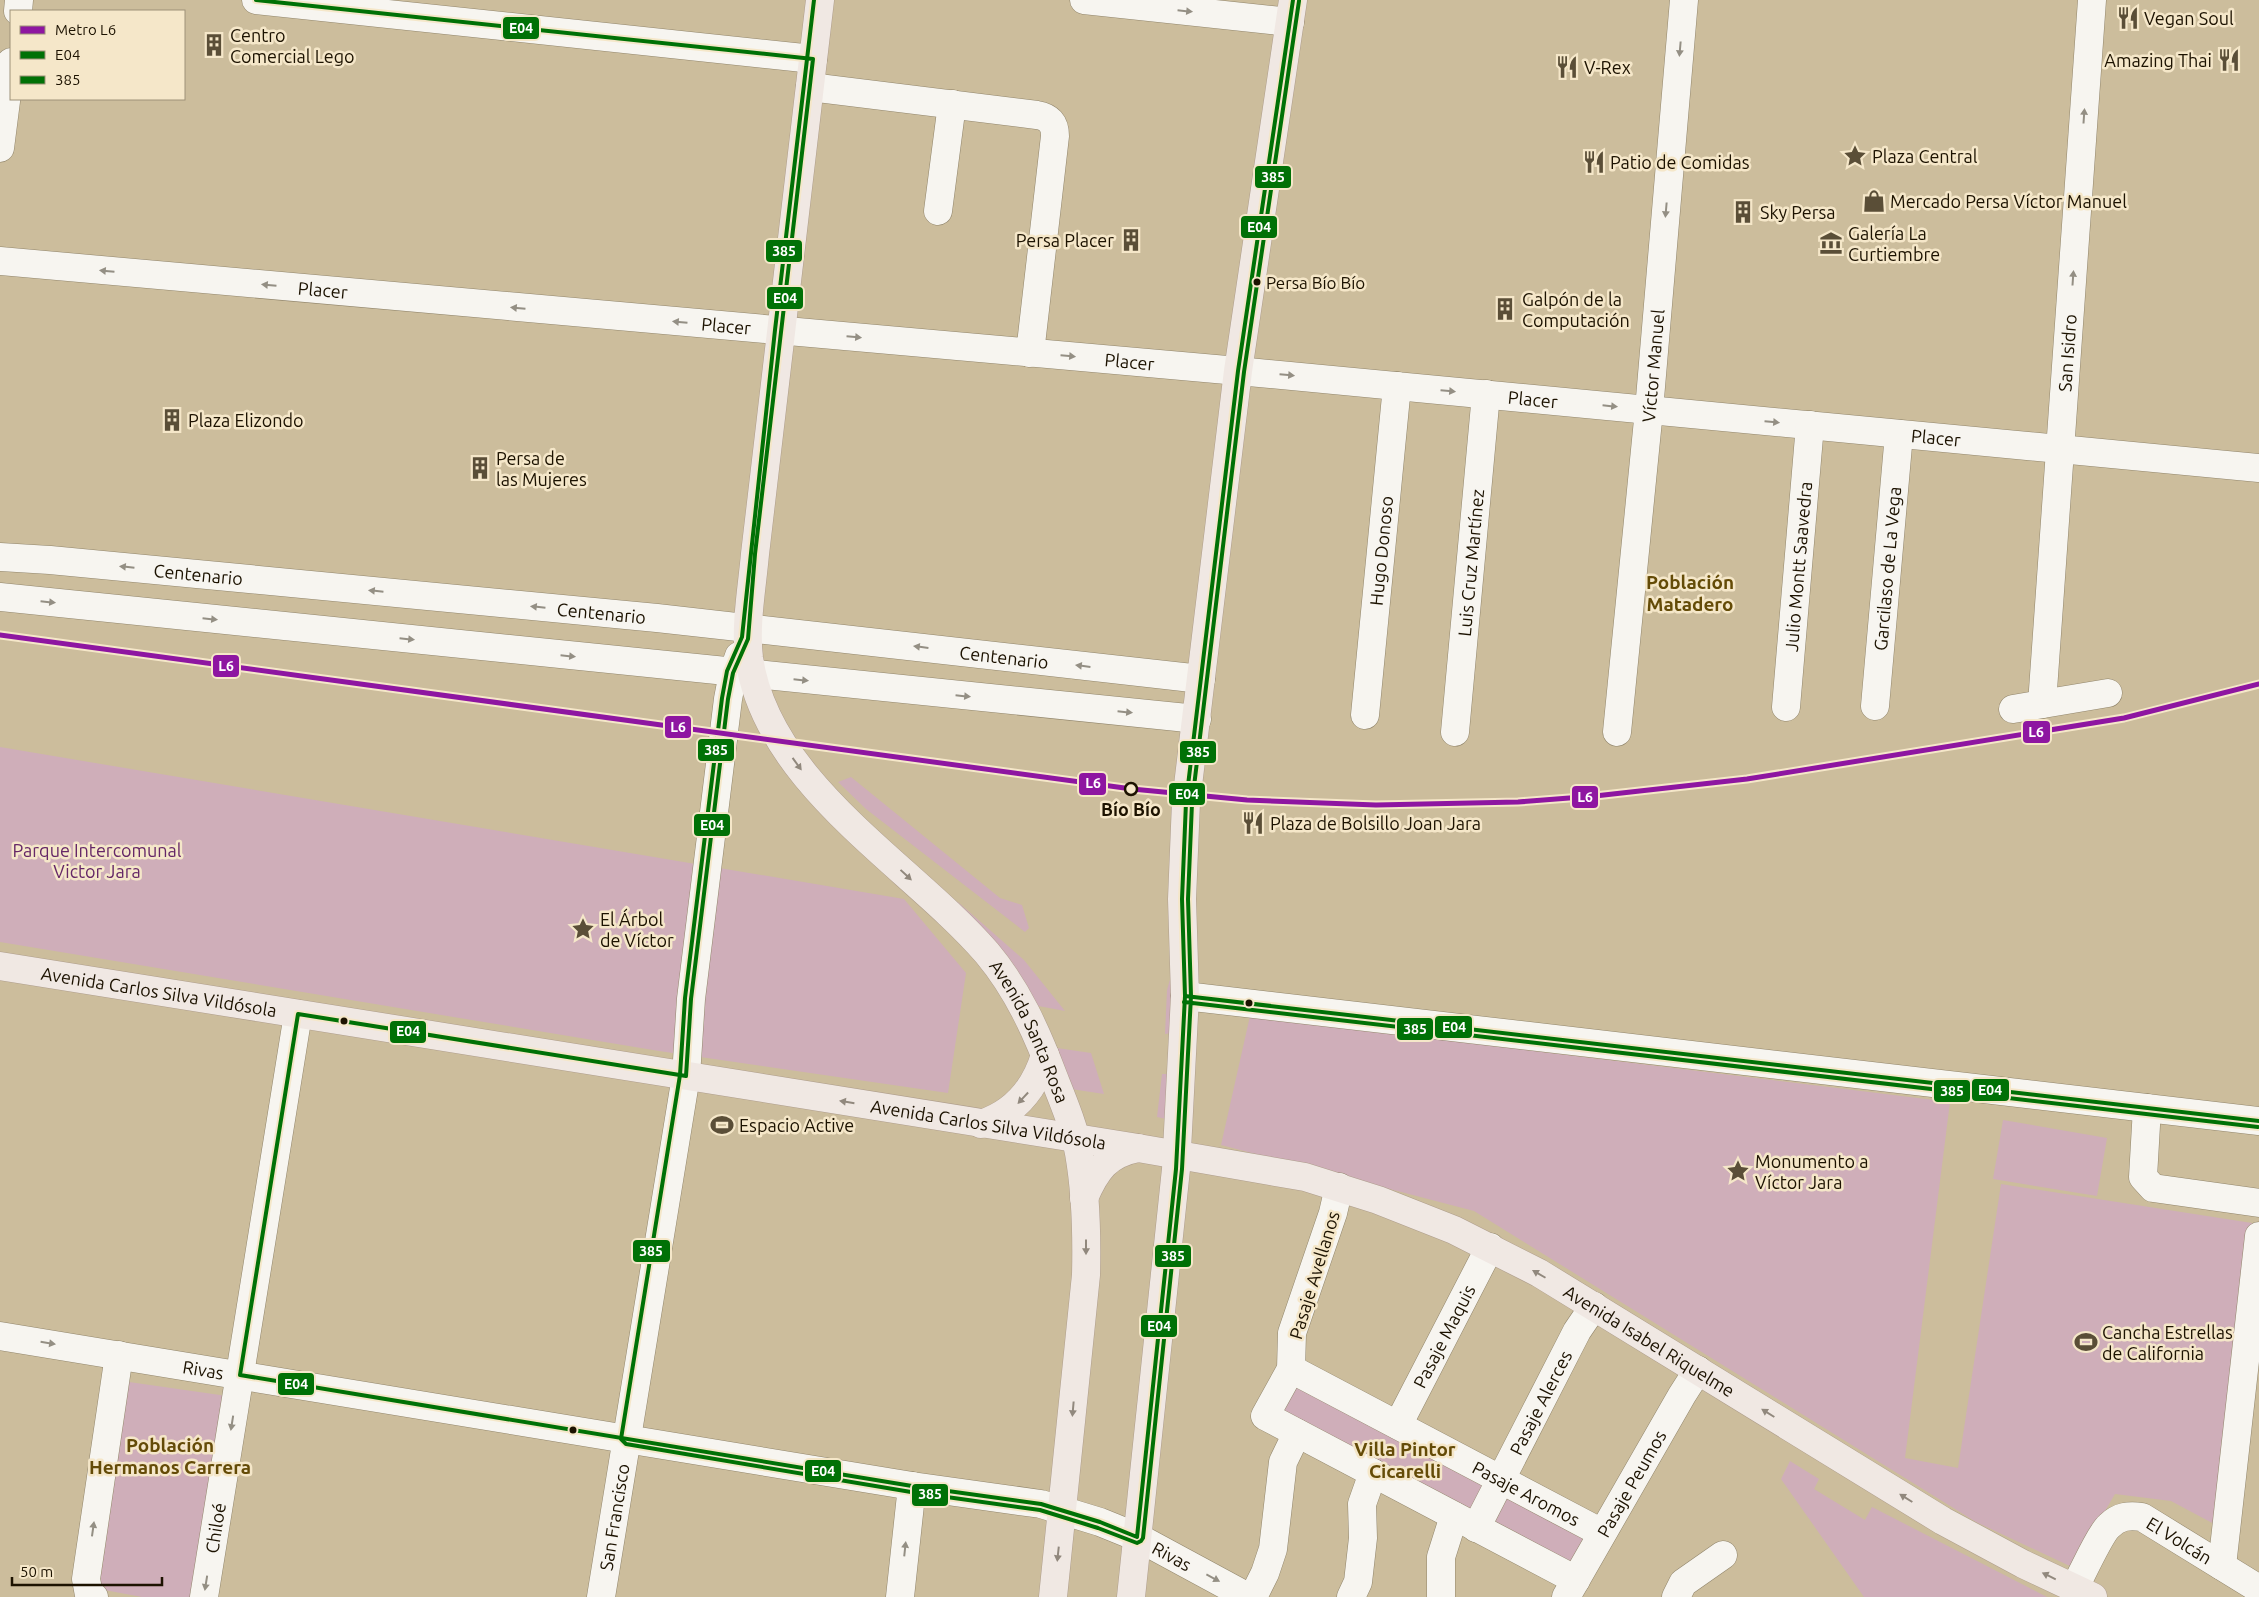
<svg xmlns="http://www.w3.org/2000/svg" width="2259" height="1597" font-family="Ubuntu,sans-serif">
  <rect width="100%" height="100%" fill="#ccbd9c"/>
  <!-- green -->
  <path fill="#cfaeb9" d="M0,747L904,899L966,973L948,1093L659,1051L0,942Z
    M851,777L1000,898L1022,905L1029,928L1025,932L866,809L838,782Z
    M947,901L958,902L1024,960L1065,1011L1033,1005Z
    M1171,976L1172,1033L1165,1034L1167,990Z
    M1250,1016L1950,1102L1905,1458L1958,1468L2001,1184L2252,1223L2216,1525L2171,1501L2115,1494L2072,1567L1976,1522L1474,1211L1221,1145Z
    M1057,1048L1091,1053L1104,1094L1071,1089Z
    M1162,1074H1171L1166,1119L1157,1117Z
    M2003,1120L2107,1138L2097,1196L1993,1179Z
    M1292,1374L1587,1531L1566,1572L1271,1415Z
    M129,1382L227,1396L192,1597H142L99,1589Z
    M1790,1461L1819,1479L1814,1489L1865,1520L1872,1507L2047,1597H1864L1781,1479Z"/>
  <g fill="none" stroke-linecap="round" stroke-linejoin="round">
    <defs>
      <g id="minor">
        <path d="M256,0L813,59"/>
        <path d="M1084,0L1290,22"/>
        <path d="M18,11L19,0"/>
        <path d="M810,87L1037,115C1049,117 1055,123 1055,136L1030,353"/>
        <path d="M0,148L11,62"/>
        <path d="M938,211L952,104"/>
        <path id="s1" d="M0,261L1238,371L2259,468"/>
        <path id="s2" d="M0,557L50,560L657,618L1201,679"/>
        <path d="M0,597L1197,719"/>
        <path id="s3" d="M2042,704L2092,0"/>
        <path id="s4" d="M1875,706L1899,434"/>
        <path id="s5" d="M1786,707L1810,425"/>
        <path d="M2013,709L2108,693"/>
        <path id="s6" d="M1365,715L1397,386"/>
        <path id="s7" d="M1455,732L1486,394"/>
        <path id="s8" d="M1617,732L1649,410L1684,0"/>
        <path d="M1185,996L2259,1121"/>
        <path d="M2147,1108L2143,1177L2153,1188L2259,1203"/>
        <path d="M1339,1187L1333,1213L1292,1333L1291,1369L1265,1416L1576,1580"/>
        <path id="s9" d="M0,1336L912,1486L1041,1504L1100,1522L1137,1537L1248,1597"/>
        <path id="s10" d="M1291,1369L1602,1533"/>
        <path id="s11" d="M1398,1425L1490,1247"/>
        <path id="s12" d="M1476,1528L1577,1331L1594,1306"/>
        <path d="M2222,1566L2259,1236"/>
        <path id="s13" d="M2074,1589C2081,1576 2100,1534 2109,1526C2119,1516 2129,1515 2142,1517L2259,1589"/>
        <path d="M94,1597L89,1595L86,1579L119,1355"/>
        <path id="s14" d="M204,1597L298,1014"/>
        <path id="s15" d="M601,1597L686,1076L691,999L728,699L733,673L739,656"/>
        <path d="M900,1597L912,1486"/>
        <path d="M1253,1597L1265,1573L1273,1549L1283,1462L1297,1433"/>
        <path d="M1351,1597L1358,1582L1363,1538L1362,1504L1373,1473"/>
        <path d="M1441,1597V1557L1454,1516"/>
        <path id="s16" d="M1566,1597L1682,1395L1698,1370"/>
        <path d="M1676,1597L1683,1583L1723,1555"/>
      </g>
      <g id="major">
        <path id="s17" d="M820,0L755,554C752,588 745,624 749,658C767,784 910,864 987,953C1018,990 1037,1033 1054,1078C1064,1103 1074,1127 1079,1153C1086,1193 1087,1234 1086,1275L1053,1597"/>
        <path id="s18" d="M0,966L1138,1148L1305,1177L1378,1200L1454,1230L1539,1273L1943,1521L2023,1564L2093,1597"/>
        <path d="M981,1124C1015,1113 1035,1089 1045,1055"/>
        <path d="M1084,1198C1096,1170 1107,1154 1138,1148"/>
        <path d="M1131,1597L1176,1169L1185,996L1182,899L1186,802L1238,371L1293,0"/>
      </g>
    </defs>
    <!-- minor casing -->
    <use href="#minor" stroke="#91856b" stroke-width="29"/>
    <!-- major casing -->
    <use href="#major" stroke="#ae9d8c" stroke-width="29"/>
    <!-- minor -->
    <use href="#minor" stroke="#f7f5f0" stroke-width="28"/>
    <!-- major -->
    <use href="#major" stroke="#f0e8e3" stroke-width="28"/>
    <defs>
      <path id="bus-1" d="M256,0L813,59L755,554L748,639L733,673L728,699L691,999L686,1076L298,1014L240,1375L912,1486L1041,1504L1100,1522L1137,1537L1176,1169L1185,996L1182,899L1186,802L1238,371L1293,0
        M1185,996L2259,1121"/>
      <path id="bus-2" d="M814,0L775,330L742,637L727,671L722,698L685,998L680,1075L621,1439L626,1444L911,1492L1040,1510L1098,1528L1137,1543L1141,1541L1143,1538L1182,1169L1191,996L1188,899L1192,803L1244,372L1299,1
        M1184,1002L2258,1127"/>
    </defs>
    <!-- bus-1 casing -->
    <use href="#bus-1" stroke="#f5e7c9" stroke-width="8"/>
    <!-- bus-2 casing -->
    <use href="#bus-2" stroke="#f5e7c9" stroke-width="8"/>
    <!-- bus-1 -->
    <use href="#bus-1" stroke="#007106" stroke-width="4"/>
    <!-- bus-2 -->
    <use href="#bus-2" stroke="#007106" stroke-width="4"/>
    <defs>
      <path id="metro-1" d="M0,635L1132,789L1247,800L1376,805L1518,802L1595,796L1747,779L2124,718L2259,684"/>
    </defs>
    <!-- metro-1 casing -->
    <use href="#metro-1" stroke="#f5e7c9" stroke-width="9"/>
    <!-- metro-1 -->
    <use href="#metro-1" stroke="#8e16a1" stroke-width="5"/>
  </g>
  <!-- one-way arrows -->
  <defs><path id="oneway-solid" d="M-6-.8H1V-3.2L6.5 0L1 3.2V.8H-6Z" transform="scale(1.25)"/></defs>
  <g fill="#948f84">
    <use href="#oneway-solid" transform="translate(1185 11) rotate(6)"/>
    <use href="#oneway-solid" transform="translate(1680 49) rotate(95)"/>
    <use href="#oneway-solid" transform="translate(2084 116) rotate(-86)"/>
    <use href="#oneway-solid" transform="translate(1666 210) rotate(95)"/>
    <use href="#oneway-solid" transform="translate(107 271) rotate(-175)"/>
    <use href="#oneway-solid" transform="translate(2073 278) rotate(-86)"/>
    <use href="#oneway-solid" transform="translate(269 285) rotate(-175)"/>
    <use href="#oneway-solid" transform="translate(518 308) rotate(-175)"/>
    <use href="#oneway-solid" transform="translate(680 322) rotate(-175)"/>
    <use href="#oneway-solid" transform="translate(854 337) rotate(5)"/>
    <use href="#oneway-solid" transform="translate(1068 356) rotate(5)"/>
    <use href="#oneway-solid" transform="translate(1287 375) rotate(5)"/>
    <use href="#oneway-solid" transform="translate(1448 391) rotate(5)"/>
    <use href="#oneway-solid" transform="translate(1610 406) rotate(6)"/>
    <use href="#oneway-solid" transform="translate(1772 422) rotate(5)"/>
    <use href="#oneway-solid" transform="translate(127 567) rotate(-174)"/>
    <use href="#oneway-solid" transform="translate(376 591) rotate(-174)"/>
    <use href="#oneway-solid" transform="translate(48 602) rotate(6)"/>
    <use href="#oneway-solid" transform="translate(538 607) rotate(-174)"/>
    <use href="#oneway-solid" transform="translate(210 619) rotate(6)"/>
    <use href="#oneway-solid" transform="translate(407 639) rotate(6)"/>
    <use href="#oneway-solid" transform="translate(921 647) rotate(-173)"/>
    <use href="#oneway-solid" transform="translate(568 656) rotate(6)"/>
    <use href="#oneway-solid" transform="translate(1083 666) rotate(-173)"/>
    <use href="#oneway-solid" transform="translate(801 680) rotate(6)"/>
    <use href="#oneway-solid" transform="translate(963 696) rotate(6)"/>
    <use href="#oneway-solid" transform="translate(1125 712) rotate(6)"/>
    <use href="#oneway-solid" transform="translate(48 1343) rotate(9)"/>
    <use href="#oneway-solid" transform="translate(232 1423) rotate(99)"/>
    <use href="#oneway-solid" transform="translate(93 1529) rotate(-82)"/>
    <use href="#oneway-solid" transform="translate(905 1549) rotate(-84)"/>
    <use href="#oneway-solid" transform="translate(1213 1578) rotate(28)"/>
    <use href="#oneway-solid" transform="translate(206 1583) rotate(99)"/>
  </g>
  <g fill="#91887d">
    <use href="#oneway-solid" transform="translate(797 764) rotate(54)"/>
    <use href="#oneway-solid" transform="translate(906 875) rotate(43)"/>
    <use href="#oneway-solid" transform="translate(1023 1098) rotate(133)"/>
    <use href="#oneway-solid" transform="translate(847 1102) rotate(-171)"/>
    <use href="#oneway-solid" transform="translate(1086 1247) rotate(90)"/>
    <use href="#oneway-solid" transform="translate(1539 1274) rotate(-150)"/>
    <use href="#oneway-solid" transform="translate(1073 1409) rotate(95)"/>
    <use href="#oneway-solid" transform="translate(1768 1413) rotate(-148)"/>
    <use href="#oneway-solid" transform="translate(1906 1498) rotate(-148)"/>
    <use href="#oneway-solid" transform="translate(1058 1554) rotate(96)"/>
    <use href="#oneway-solid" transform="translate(2049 1576) rotate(-154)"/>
  </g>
  <!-- icons -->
  <defs>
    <symbol id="restaurant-bare" viewBox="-9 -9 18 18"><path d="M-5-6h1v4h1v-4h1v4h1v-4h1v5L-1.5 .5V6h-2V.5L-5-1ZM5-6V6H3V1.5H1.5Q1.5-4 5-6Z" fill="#5a4e37" stroke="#f5e7c9" stroke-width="2.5" paint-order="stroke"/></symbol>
    <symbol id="building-bare" viewBox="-9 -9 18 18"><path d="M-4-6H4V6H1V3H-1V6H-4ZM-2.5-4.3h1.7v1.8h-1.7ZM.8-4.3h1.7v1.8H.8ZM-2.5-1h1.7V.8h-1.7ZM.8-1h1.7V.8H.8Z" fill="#5a4e37" stroke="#f5e7c9" stroke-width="2.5" paint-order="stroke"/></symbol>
    <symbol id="sight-bare" viewBox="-9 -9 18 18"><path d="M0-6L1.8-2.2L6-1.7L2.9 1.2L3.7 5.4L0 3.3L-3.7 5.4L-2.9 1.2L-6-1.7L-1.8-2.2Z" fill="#5a4e37" stroke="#f5e7c9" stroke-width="2.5" paint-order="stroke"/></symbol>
    <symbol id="shop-bare" viewBox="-9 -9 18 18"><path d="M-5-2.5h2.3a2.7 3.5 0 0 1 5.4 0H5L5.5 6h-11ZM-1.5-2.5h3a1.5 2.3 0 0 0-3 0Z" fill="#5a4e37" stroke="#f5e7c9" stroke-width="2.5" paint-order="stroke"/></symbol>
    <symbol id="museum-bare" viewBox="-9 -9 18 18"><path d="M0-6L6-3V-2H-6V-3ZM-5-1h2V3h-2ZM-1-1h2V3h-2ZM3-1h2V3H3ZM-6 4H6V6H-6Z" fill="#5a4e37" stroke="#f5e7c9" stroke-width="2.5" paint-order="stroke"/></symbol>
    <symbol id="stadium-bare" viewBox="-9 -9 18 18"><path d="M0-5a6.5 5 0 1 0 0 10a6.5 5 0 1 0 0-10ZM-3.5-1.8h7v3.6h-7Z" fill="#5a4e37" stroke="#f5e7c9" stroke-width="2.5" paint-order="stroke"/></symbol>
  </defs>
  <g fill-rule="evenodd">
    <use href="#restaurant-bare" x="2112" y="2" width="32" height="32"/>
    <use href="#building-bare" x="198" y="29" width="32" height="32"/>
    <use href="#restaurant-bare" x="2213" y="44" width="32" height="32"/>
    <use href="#restaurant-bare" x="1551" y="51" width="32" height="32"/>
    <use href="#sight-bare" x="1839" y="140" width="32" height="32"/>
    <use href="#restaurant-bare" x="1578" y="146" width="32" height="32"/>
    <use href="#shop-bare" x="1858" y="185" width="32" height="32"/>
    <use href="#building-bare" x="1727" y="196" width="32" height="32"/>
    <use href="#building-bare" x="1115" y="224" width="32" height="32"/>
    <use href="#museum-bare" x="1815" y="227" width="32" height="32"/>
    <use href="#building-bare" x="1489" y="293" width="32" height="32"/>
    <use href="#building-bare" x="156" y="404" width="32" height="32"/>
    <use href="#building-bare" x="464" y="452" width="32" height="32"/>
    <use href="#restaurant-bare" x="1237" y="807" width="32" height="32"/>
    <use href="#sight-bare" x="567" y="913" width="32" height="32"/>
    <use href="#stadium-bare" x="706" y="1109" width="32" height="32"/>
    <use href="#sight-bare" x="1722" y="1155" width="32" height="32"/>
    <use href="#stadium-bare" x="2070" y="1326" width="32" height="32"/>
  </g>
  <!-- markers -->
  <g fill="#1c1200" stroke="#f5e7c9" stroke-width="2">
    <circle cx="1257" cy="282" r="4.5"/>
    <circle cx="1249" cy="1003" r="4.5"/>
    <circle cx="344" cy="1021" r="4.5"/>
    <circle cx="573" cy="1430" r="4.5"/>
  </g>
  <circle fill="#f5e7c9" stroke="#1c1200" stroke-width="2.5" cx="1131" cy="789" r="6"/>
  <g text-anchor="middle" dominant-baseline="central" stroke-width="5" stroke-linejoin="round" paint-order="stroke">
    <!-- bus labels -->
    <g font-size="17" fill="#1c1200" stroke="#f5e7c9" text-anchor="start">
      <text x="1266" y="282">Persa Bío Bío</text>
    </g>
    <!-- poi labels -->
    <g font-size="18" fill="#1c1200" stroke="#f5e7c9" text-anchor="start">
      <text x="2144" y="18">Vegan Soul</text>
      <text x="230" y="35">Centro<tspan x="230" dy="21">Comercial Lego</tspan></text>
      <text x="2212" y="60" text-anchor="end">Amazing Thai</text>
      <text x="1584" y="67">V-Rex</text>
      <text x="1872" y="156">Plaza Central</text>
      <text x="1610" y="162">Patio de Comidas</text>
      <text x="1890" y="201">Mercado Persa Víctor Manuel</text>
      <text x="1760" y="212">Sky Persa</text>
      <text x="1848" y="233">Galería La<tspan x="1848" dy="21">Curtiembre</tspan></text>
      <text x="1114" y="240" text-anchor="end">Persa Placer</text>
      <text x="1522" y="299">Galpón de la<tspan x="1522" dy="21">Computación</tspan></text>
      <text x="188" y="420">Plaza Elizondo</text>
      <text x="496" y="458">Persa de<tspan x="496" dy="21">las Mujeres</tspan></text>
      <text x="1270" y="823">Plaza de Bolsillo Joan Jara</text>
      <text x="600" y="919">El Árbol<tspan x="600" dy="21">de Víctor</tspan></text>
      <text x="739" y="1125">Espacio Active</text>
      <text x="1755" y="1161">Monumento a<tspan x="1755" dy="21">Víctor Jara</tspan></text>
      <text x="2102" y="1332">Cancha Estrellas<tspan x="2102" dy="21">de California</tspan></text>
    </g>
    <!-- street labels -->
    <g font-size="18" fill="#1c1200" stroke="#f5e7c9">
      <text stroke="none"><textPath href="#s1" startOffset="324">Placer</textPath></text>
      <text stroke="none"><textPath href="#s1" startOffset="729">Placer</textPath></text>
      <text stroke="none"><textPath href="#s3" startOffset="352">San Isidro</textPath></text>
      <text stroke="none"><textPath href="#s1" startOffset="1134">Placer</textPath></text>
      <text stroke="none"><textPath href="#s8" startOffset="368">Víctor Manuel</textPath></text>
      <text stroke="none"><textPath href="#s1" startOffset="1539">Placer</textPath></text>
      <text stroke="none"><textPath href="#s1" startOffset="1944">Placer</textPath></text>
      <text stroke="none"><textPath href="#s6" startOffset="165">Hugo Donoso</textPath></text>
      <text stroke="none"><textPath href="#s7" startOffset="170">Luis Cruz Martínez</textPath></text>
      <text stroke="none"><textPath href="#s5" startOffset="141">Julio Montt Saavedra</textPath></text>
      <text stroke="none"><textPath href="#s4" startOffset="138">Garcilaso de La Vega</textPath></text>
      <text stroke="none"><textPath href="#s2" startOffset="199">Centenario</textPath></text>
      <text stroke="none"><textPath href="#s2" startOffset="604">Centenario</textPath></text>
      <text stroke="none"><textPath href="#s2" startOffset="1009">Centenario</textPath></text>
      <text stroke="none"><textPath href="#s18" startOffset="161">Avenida Carlos Silva Vildósola</textPath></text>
      <text stroke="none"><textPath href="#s17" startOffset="1138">Avenida Santa Rosa</textPath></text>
      <text stroke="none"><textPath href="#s18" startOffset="1001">Avenida Carlos Silva Vildósola</textPath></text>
      <text transform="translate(1314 1275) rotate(-73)">Pasaje Avellanos</text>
      <text stroke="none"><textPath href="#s11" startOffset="100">Pasaje Maquis</textPath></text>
      <text stroke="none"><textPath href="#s18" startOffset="1705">Avenida Isabel Riquelme</textPath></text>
      <text stroke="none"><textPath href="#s9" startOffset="206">Rivas</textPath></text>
      <text stroke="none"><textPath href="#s12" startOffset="141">Pasaje Alerces</textPath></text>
      <text stroke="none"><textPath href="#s16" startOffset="131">Pasaje Peumos</textPath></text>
      <text stroke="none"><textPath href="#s10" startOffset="266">Pasaje Aromos</textPath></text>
      <text stroke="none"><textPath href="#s15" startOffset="81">San Francisco</textPath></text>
      <text stroke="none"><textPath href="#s14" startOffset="70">Chiloé</textPath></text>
      <text stroke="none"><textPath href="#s13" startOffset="152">El Volcán</textPath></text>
      <text stroke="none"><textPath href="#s9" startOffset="1196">Rivas</textPath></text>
    </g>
    <!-- stop labels -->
    <g font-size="18" font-weight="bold" fill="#1c1200" stroke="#f5e7c9">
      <text x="1131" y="809">Bío Bío</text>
    </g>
    <!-- park labels -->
    <g font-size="18" fill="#652767" stroke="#f5e7c9">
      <text x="97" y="850">Parque Intercomunal<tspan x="97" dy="21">Victor Jara</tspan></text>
    </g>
    <!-- neighbourhood labels -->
    <g font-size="19" font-weight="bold" fill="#644b07" stroke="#f5e7c9">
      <text x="1690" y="582">Población<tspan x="1690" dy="22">Matadero</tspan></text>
      <text x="170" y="1445">Población<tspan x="170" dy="22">Hermanos Carrera</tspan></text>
      <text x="1405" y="1449">Villa Pintor<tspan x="1405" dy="22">Cicarelli</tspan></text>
    </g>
  </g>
  <g stroke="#f5e7c9" stroke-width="2">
    <rect x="502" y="16" width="38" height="24" rx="5" fill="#007106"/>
    <rect x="1254" y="165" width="38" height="24" rx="5" fill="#007106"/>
    <rect x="1240" y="215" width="38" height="24" rx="5" fill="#007106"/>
    <rect x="765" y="239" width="38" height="24" rx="5" fill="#007106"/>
    <rect x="766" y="286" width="38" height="24" rx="5" fill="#007106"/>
    <rect x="212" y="654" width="28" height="24" rx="5" fill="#8e16a1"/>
    <rect x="664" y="715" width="28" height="24" rx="5" fill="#8e16a1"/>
    <rect x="2022" y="720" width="29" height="24" rx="5" fill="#8e16a1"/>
    <rect x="697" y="738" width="38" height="24" rx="5" fill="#007106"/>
    <rect x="1179" y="740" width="38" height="24" rx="5" fill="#007106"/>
    <rect x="1078" y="772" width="29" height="24" rx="5" fill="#8e16a1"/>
    <rect x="1168" y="782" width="38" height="24" rx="5" fill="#007106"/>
    <rect x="1571" y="785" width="28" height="24" rx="5" fill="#8e16a1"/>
    <rect x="693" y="813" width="38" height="24" rx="5" fill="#007106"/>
    <rect x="1434" y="1015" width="39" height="24" rx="5" fill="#007106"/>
    <rect x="1396" y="1017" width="38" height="24" rx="5" fill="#007106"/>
    <rect x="389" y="1020" width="38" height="24" rx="5" fill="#007106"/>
    <rect x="1971" y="1078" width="39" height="24" rx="5" fill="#007106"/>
    <rect x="1933" y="1079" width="38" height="24" rx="5" fill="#007106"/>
    <rect x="632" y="1239" width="39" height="24" rx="5" fill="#007106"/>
    <rect x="1154" y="1244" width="38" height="24" rx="5" fill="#007106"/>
    <rect x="1140" y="1314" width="38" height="24" rx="5" fill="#007106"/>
    <rect x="277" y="1372" width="38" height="24" rx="5" fill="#007106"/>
    <rect x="804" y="1459" width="38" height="24" rx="5" fill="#007106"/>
    <rect x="911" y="1483" width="38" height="24" rx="5" fill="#007106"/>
  </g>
  <g font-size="14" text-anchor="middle" font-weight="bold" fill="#fff">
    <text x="521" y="33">E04</text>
    <text x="1273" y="182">385</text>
    <text x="1259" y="232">E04</text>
    <text x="784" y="256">385</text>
    <text x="785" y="303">E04</text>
    <text x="226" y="671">L6</text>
    <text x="678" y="732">L6</text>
    <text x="2036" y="737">L6</text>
    <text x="716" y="755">385</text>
    <text x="1198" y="757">385</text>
    <text x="1093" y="788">L6</text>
    <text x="1187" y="799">E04</text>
    <text x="1585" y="802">L6</text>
    <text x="712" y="830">E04</text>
    <text x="1454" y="1032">E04</text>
    <text x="1415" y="1034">385</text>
    <text x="408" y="1036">E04</text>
    <text x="1990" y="1095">E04</text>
    <text x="1952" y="1096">385</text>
    <text x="651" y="1256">385</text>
    <text x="1173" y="1261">385</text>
    <text x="1159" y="1331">E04</text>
    <text x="296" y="1389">E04</text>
    <text x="823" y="1476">E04</text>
    <text x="930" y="1499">385</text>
  </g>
  <!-- legend -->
  <rect x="10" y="10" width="175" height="90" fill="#f5e7c9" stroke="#9e9279"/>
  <rect x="20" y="26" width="25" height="8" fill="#8e16a1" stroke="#9e9279"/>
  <text x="55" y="35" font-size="15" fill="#1c1200">Metro L6</text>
  <rect x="20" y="51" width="25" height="8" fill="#007106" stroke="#9e9279"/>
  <text x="55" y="60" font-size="15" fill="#1c1200">E04</text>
  <rect x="20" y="76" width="25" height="8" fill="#007106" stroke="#9e9279"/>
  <text x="55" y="85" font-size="15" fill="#1c1200">385</text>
  <!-- scale -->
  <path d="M12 1577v8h150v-8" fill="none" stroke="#1c1200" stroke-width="2.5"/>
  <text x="20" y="1577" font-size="15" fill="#1c1200" stroke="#f5e7c9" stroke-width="4" paint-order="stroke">50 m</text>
</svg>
